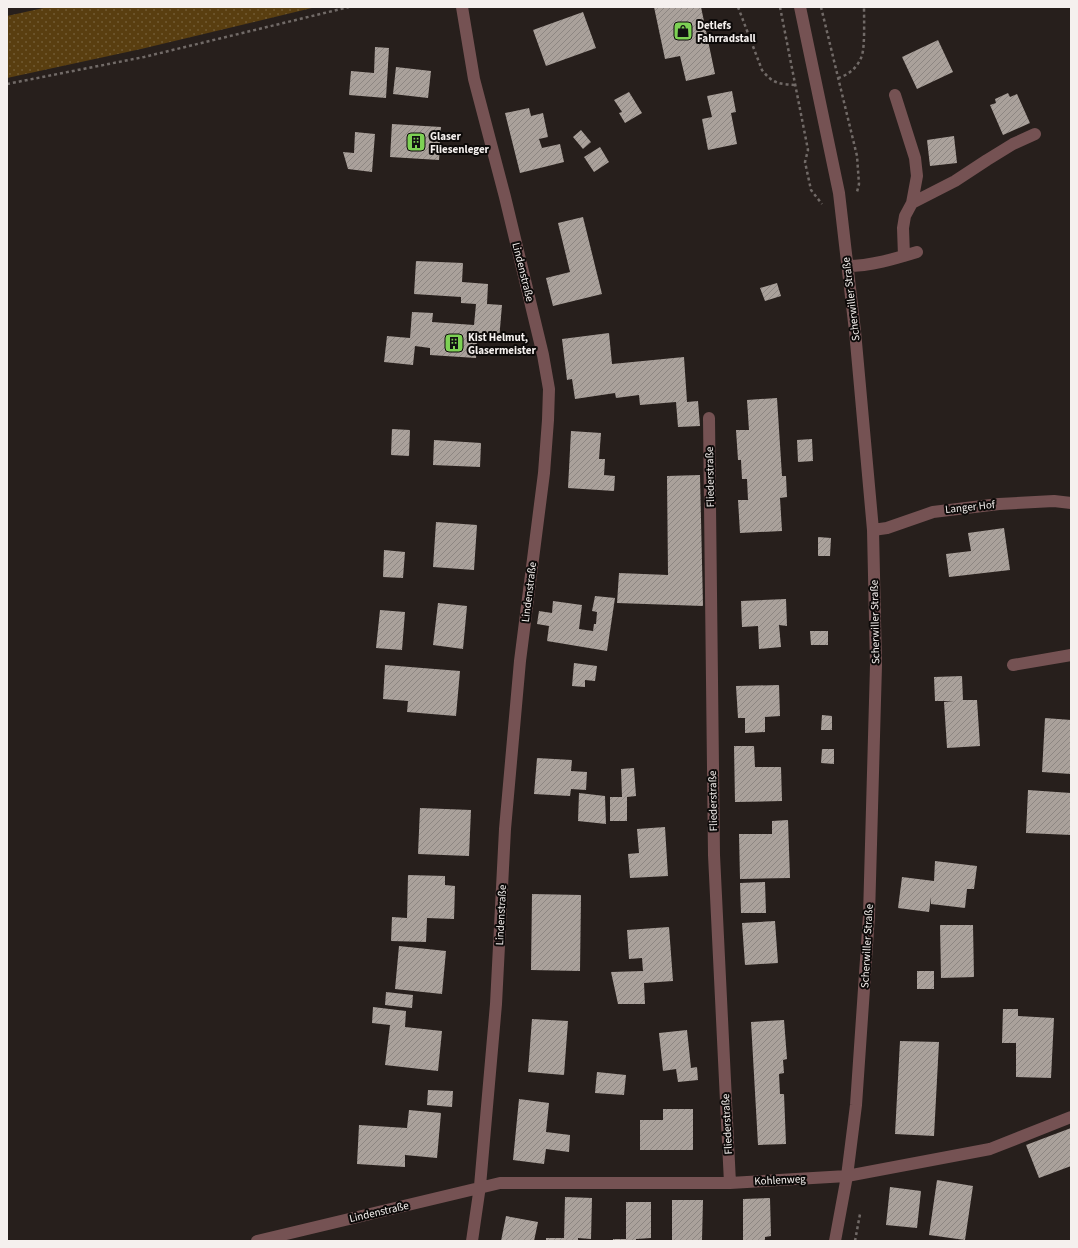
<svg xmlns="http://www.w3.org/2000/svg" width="1078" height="1248" font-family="'Source Sans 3',sans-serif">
  <defs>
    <pattern id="grass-dots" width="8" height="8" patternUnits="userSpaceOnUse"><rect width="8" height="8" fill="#593e10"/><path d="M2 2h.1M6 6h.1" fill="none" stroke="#715a33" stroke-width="1.8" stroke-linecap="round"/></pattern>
    <pattern id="building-hatch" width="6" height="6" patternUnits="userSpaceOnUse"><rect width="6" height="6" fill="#aaa19b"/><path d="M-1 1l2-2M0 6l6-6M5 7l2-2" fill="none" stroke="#8d8682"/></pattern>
  </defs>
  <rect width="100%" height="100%" fill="#271f1c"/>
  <!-- grass -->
  <path fill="url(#grass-dots)" d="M48,7H316L141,49L7,78V16Z"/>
  <!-- building -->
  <path fill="url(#building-hatch)" d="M654,7H701L715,74L686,81L680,56L665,59Z
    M583,12L596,48L546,66L533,30Z
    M938,40L953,72L917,89L902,57Z
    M375,47L389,48L386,98L349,95L351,71L374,73Z
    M396,67L431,71L428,98L393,94Z
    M732,91L736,112L731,113L737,144L708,150L702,119L712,117L707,96Z
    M629,92L642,113L625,123L619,113L622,112L614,100Z
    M1008,93L1010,97L1017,94L1030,123L1003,135L990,105L996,103L995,99Z
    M529,108L531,116L543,113L548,137L539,139L542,148L560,144L564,162L520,173L505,113Z
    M392,124L441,127L439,160L390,157Z
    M581,130L591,142L583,149L573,137Z
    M355,132L375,134L372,172L348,169L343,152L354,153Z
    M954,136L957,163L930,166L927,140Z
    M600,147L609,162L594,172L584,157Z
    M583,217L602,294L553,306L546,278L570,272L558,223Z
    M416,261L463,263L462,282L488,284L487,304L502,305L499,340L477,338L476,358L430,355V348L415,346L413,365L384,362L387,336L410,338L412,312L433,313L432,322L474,325L476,304L461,303V297L414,294Z
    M777,283L781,296L765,301L760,288Z
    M609,333L612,364L684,357L687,402L698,401L700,426L678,427L676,402L640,405L639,395L616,398L615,393L575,399L572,379L567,380L562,339Z
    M777,398L782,476H786L787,497L780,498L782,531L740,533L738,500H748L747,479H742L741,460H738L736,430H749L747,400Z
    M392,429L410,430L409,456L391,455Z
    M571,431L601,433L599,459H605L604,475L615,476L614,491L568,488Z
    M812,439L813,461L798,462L797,440Z
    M434,440L481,443L480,467L433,465Z
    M700,475L703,606L617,603L619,573L668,575L667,476Z
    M436,522L477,525L474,570L433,567Z
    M1004,528L1010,570L949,577L946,554L971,551L968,533Z
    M818,537L831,538L830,556H818Z
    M384,550L405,552L403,578L383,577Z
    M595,596L615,598L607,651L547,641L549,626L537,624L539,611L552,613L553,601L582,605L579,629L593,631L594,624H596L597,612L592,611Z
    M786,599L787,626L779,625L781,647L759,649L758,626L742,627L741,601Z
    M438,603L467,606L463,649L433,645Z
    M380,610L405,612L402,650L376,648Z
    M810,631H828V645H811Z
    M574,663L597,666L595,681L585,680V687L572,686Z
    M385,665L460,671L456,716L407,712L408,701L383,699Z
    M962,676L963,700H977L980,746L947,748L944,702L954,701H935L934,677Z
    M779,685L780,716L765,717V732L745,733V718H738L736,686Z
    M822,715L832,716V730H821Z
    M1045,718L1071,720V774L1042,772Z
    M734,746H754L755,767H781L782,801L735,802Z
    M822,749H834V764L821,763Z
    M537,758L572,760L571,771L587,772L586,790L571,789L570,796L534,794Z
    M634,768L636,796L627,797V821H610V797H622L621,769Z
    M1028,790L1071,793V835L1026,833Z
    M579,793L605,796L606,824L578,821Z
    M420,808L471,810L469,856L418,854Z
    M788,820L790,878L740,879L739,834H772V821Z
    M665,827L668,876L630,878L628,854L639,853L637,829Z
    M935,861L977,866L974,889H967L965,908L931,904V897L929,912L898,908L902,877L934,881Z
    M408,875L445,876V885L455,886L454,919L427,918L426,942L391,941L392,917L407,918Z
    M765,882L766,913H741L740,883Z
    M532,894L581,895L580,971L531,970Z
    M775,921L778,963L745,965L742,923Z
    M940,925H973L974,977L941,978Z
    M669,927L673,981L644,983L645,1004H618L611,972L643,971L642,958L629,959L627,930Z
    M399,946L446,951L442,994L395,989Z
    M917,971H934V989H917Z
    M386,992L413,995L412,1008L385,1005Z
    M373,1007L406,1011L405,1027L442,1031L438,1071L385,1065L390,1025L372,1023Z
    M1003,1009H1018V1016L1054,1018L1051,1078L1016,1077V1043H1002Z
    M532,1019L568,1021L564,1075L528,1072Z
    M784,1020L787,1059L783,1060L784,1073L779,1074L780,1094H784L786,1144L758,1145L751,1022Z
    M687,1030L691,1068L697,1067L698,1080L678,1082L676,1069L663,1071L659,1033Z
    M900,1041L939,1042L934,1136L895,1134Z
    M597,1072L626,1075L624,1095L595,1093Z
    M428,1090L453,1091L452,1107L427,1105Z
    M519,1099L549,1103L546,1132L570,1135L569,1152L546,1149L544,1164L513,1160Z
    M663,1109H693V1150H640V1120H663Z
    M409,1110L441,1113L437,1158L405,1155V1167L357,1164L359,1125L407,1128Z
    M1071,1128V1166L1039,1178L1026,1145Z
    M937,1180L973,1186L965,1240L929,1235Z
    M890,1187L921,1191L917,1228L886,1225Z
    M565,1197L592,1198L591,1239L578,1238V1241H546V1238H564Z
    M770,1198L771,1236L765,1237V1241H743V1199Z
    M672,1200H703L702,1240L672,1241Z
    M626,1202H651V1238L636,1239V1241H613V1239H626Z
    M506,1216L538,1222L534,1241H501Z"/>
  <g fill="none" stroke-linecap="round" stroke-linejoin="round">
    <!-- path -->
    <path stroke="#716a67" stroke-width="2.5" stroke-dasharray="3 3" stroke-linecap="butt" d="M738,7L762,70C773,84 779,84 796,85
      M780,7L808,150L805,162L811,190L822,204
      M821,7L857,156L859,184L857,192
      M838,78C849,75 859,66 862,55C865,46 864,18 864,7
      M7,84L144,57L349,7
      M855,1241L860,1214"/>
    <!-- minor -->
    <path stroke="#755253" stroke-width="12" d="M462,7L474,79L505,197L543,355L549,389L548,420L544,473L520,661L505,829L496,1004L480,1186L472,1241
      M800,7L839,193L855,331L873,530L876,665L869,916L856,1105L847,1176L835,1241
      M895,95L915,158L917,176L912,203
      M904,256L903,228L905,216L912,203L955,181L987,160L1013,144L1035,134
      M847,266C871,266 894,259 917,252
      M709,418L714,855L730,1183
      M873,530L887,528L933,512L999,504L1054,501L1071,503
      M1013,665L1071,655
      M257,1241L500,1183H730L847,1176L990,1149L1071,1117"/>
  </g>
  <!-- icons -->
  <defs>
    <symbol id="shop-square" viewBox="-11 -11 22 22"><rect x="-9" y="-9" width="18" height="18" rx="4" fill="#7dd154" stroke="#0d0a09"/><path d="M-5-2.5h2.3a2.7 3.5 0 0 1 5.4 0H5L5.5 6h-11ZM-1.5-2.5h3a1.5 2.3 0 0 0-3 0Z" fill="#111"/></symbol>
    <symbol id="building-square" viewBox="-11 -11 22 22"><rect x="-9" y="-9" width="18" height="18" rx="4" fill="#7dd154" stroke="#0d0a09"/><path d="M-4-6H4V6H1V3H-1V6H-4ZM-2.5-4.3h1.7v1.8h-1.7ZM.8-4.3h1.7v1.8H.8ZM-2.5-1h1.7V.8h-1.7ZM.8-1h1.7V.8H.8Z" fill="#111"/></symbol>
  </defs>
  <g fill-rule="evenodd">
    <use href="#shop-square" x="672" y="20" width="22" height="22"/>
    <use href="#building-square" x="405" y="131" width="22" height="22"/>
    <use href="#building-square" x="443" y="332" width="22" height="22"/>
  </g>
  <g text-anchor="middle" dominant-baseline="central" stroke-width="4" stroke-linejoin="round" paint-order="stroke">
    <!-- poi labels -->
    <g font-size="11" font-weight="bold" fill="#f5f0ee" stroke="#0d0a09" text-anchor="start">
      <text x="697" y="25">Detlefs<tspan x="697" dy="13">Fahrradstall</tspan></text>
      <text x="430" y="136">Glaser<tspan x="430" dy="13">Fliesenleger</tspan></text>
      <text x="468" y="337">Kist Helmut,<tspan x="468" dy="13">Glasermeister</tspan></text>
    </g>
    <!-- street labels -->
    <g font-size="11" fill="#f5f0ee" stroke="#0d0a09">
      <text transform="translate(523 272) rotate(76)">Lindenstraße</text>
      <text transform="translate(851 299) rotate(-97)">Scherwiller Straße</text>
      <text transform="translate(710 477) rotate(-91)">Fliederstraße</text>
      <text transform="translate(970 507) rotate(-6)">Langer Hof</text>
      <text transform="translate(529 592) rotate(-83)">Lindenstraße</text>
      <text transform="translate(875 622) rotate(-91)">Scherwiller Straße</text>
      <text transform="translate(713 801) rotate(-91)">Fliederstraße</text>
      <text transform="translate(501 915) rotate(-87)">Lindenstraße</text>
      <text transform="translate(867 946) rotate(-87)">Scherwiller Straße</text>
      <text transform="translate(727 1124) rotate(-93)">Fliederstraße</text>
      <text transform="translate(780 1180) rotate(-3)">Kohlenweg</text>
      <text transform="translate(379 1212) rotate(-13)">Lindenstraße</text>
    </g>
  </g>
  <!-- border -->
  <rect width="1078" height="1248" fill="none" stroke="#f5f0ee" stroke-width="16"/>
</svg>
